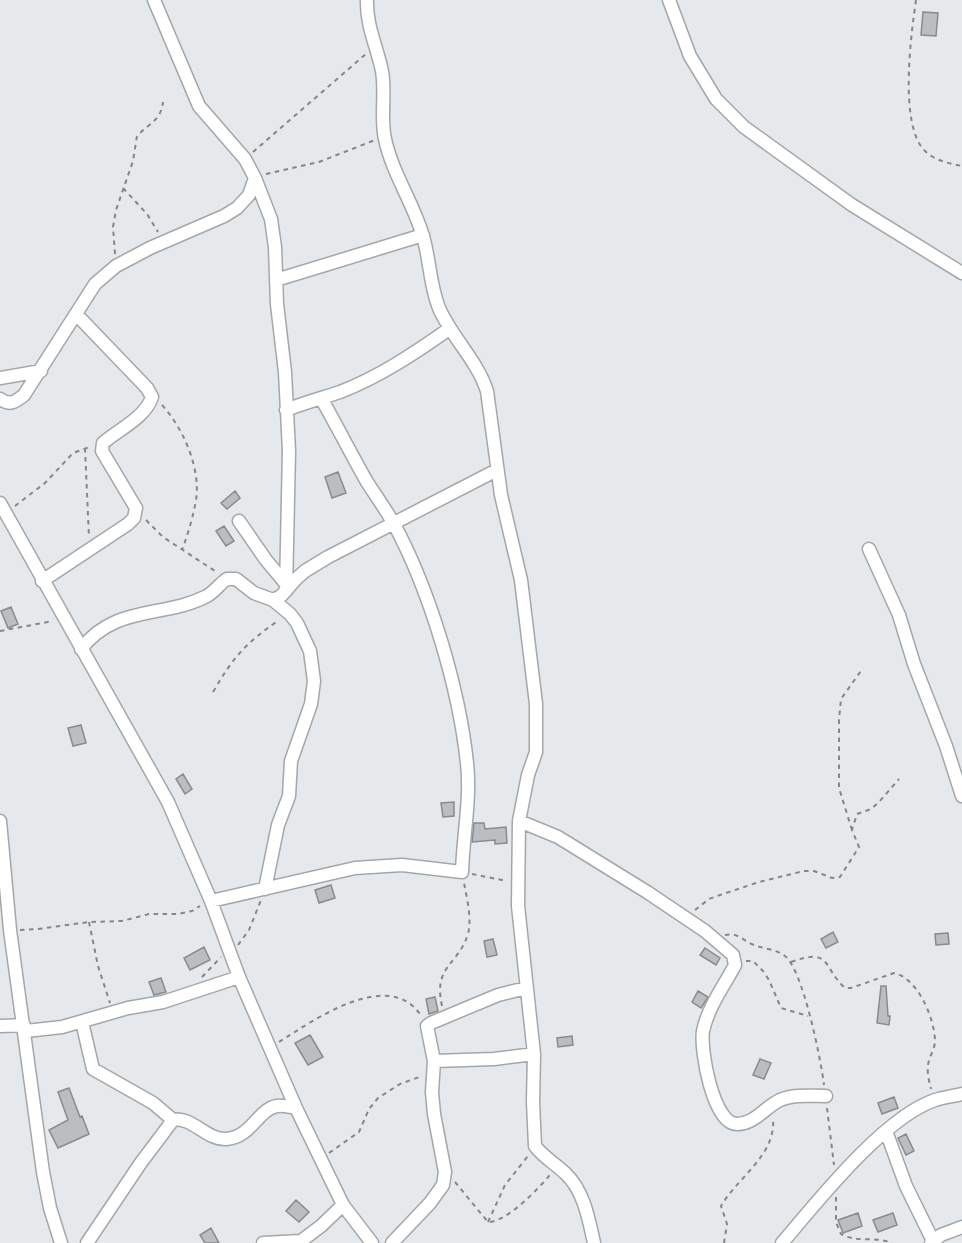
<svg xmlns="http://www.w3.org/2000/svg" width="962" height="1243" font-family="'Libre Baskerville',serif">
  <rect width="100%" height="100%" fill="#e6e9ec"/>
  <!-- building -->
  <path fill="#bbbec1" stroke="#888b8d" stroke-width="1.5" d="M923,12L938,13L936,36L921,35Z
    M338,472L346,493L332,498L325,477Z
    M235,491L240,498L227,509L221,503Z
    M224,526L234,541L226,546L216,531Z
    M11,607L18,624L8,628L1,611Z
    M81,725L86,743L73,746L68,728Z
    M183,774L192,789L185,794L176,779Z
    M454,802V816L443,817L441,803Z
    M474,823H484L485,829L506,827L507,843L495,844V840L472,842Z
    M331,885L335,898L319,903L315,890Z
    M833,932L838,942L826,948L821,939Z
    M948,933L949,944L936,945L935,934Z
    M493,939L497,955L487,957L484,941Z
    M204,947L210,960L190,970L184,958Z
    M705,948L720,958L716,965L700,955Z
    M161,978L166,992L154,995L149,982Z
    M881,986H886L888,1016H890L889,1025L877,1023Z
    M698,991L708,997L701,1008L692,1002Z
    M435,997L438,1011L429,1014L426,999Z
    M310,1035L323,1057L308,1065L295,1043Z
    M572,1036L573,1045L558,1047L557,1038Z
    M760,1059L771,1063L764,1079L753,1075Z
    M69,1088L80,1117L82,1116L89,1134L58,1148L49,1130L68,1120L58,1092Z
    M894,1097L898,1108L882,1114L878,1103Z
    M906,1134L914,1151L906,1155L898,1138Z
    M296,1200L309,1212L299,1222L286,1211Z
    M858,1213L862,1226L843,1233L838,1220Z
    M893,1213L897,1225L878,1232L873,1220Z
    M211,1228L219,1243H205L200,1235Z"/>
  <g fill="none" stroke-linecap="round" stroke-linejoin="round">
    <defs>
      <path id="minor" d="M154,0L199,106L245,159L255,178L271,219L275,247L277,304L285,372L289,451L286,591
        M367,0C366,25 377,47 382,71C386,94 380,117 385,139C392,172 412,201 422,233C430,257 429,283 439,308C452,338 477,360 487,391L501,495L521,580L536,704V752L528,775L519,821L518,906L534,1054L533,1102L535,1146C543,1157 556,1164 566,1174C584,1191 589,1220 594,1243
        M669,0L690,56L716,99L744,127L852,205L962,273
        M276,280L423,235
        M0,378L41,371
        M0,399C10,406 15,402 24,395L95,284L116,266L150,248L224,216L237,208L249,195L255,178
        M286,410C304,403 322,398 340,392C379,377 415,353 449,329
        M0,503L168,802L211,901L239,977L296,1108L343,1205L372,1243
        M239,521L266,560L286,584
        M869,549L899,615L914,664L946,746L962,796
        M42,581L128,524L134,518L136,508L102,451L103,443C119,429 145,418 152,397L147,388L76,314
        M81,649C115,605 162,618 205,597C214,593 219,584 227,579H236L254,593L273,600L281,596L296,579L305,571L328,557L497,470
        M0,821L10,930L43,1172L50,1208L61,1243
        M519,821L558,837L647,892L705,931L733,955L735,965C724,986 708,1007 703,1031C700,1050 713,1124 737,1124C755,1124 765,1107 780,1100C794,1094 811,1096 826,1096
        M265,889L278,825L289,796L291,761L311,704L314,681L310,651L297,623L290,614L273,600
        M211,901L355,868L402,865L462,872C463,836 471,799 467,763C459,688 430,591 394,524C386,510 376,496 367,482C351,454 337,426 321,398
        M82,1022L93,1069L153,1103L173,1120
        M0,1026L24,1025
        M26,1031L62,1027L128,1008L163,1002L239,977
        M434,1061L494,1059L534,1054
        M886,1131L906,1186L933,1241
        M87,1243L140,1164L173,1120C192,1116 206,1140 226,1139C251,1138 258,1109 277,1106C283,1105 290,1107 296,1108
        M263,1243L301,1241L321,1226L343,1205
        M392,1243L430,1203L443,1185L445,1172L434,1114L432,1092L434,1061L427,1026L431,1023L498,995L526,988
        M782,1243C818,1201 883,1118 935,1100C944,1097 953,1096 962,1094
        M931,1243L941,1235L962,1227"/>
    </defs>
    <!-- minor casing -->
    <use href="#minor" stroke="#a4a7aa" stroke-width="15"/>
    <!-- path -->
    <path stroke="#848688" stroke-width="2" stroke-dasharray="4.5 4.5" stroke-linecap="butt" d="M916,0C911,35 899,123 924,150C935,161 948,163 962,166
      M253,152L367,53
      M266,174L319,162L375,140
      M123,188L147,214L158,232
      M115,254L113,227L116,210L133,161L137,136C148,124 161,121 163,102
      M162,405C183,428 201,468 196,500C193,517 188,534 182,550
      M85,448L89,538
      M15,506L45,483L73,453L92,446
      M146,520L163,537L218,573
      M0,631L53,621
      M213,692C234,656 245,644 279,620
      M852,830L839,788V720L841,699L863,668
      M472,874L507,881
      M695,910L709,899L720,895L759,882L804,871H814L832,878L840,877L859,847L852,830L857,814L871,809L879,802L899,779
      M89,922L98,966L110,1003
      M20,930L38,929L89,922L122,921L149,914H178L192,911L200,906
      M725,935C738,932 743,941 754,945C764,949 776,949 785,956C803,970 821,1060 824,1085
      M238,945L249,930L261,900
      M746,961H753L763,971L769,980L781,1008L808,1016
      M791,962C832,947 822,967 845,988H851L894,973C918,978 935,1019 935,1042C934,1051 929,1057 928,1065C927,1073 929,1081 931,1089
      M202,977L221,957
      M442,1006C433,965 458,966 468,934C472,918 467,899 464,883
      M279,1042C314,1020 390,966 422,1017
      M827,1108L834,1165
      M329,1153L359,1132L369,1109L378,1098L400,1084L422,1076
      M455,1182L488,1222C507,1222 538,1189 550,1175
      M836,1197V1222L841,1234C856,1243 876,1236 892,1243
      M488,1222L505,1185L528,1156
      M724,1243L727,1224L721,1206C738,1177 776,1155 773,1119"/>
    <!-- minor -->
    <use href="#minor" stroke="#fff" stroke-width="12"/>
  </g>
</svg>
